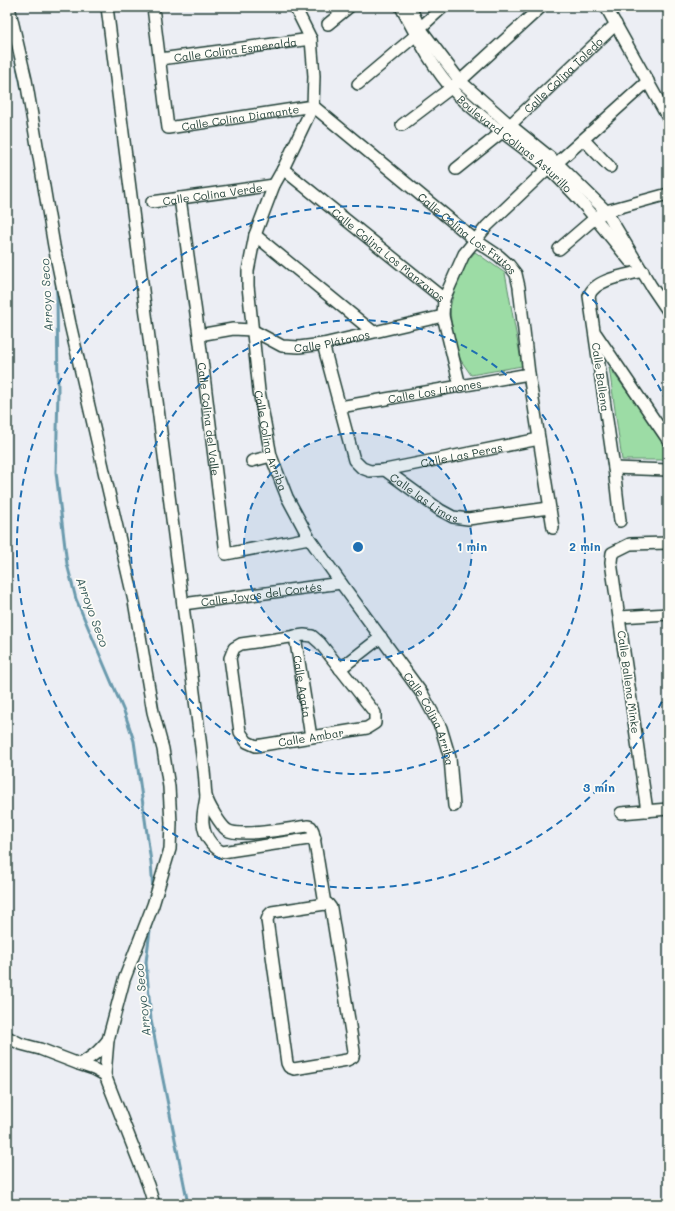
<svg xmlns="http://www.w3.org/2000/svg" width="675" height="1211" font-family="Mali,sans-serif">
  <rect width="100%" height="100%" fill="#eceef4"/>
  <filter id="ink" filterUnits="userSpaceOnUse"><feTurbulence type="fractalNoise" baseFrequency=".025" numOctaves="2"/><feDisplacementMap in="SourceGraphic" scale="8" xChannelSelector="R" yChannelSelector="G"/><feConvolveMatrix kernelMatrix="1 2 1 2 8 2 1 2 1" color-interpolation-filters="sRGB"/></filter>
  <g filter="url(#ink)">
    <!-- green -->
    <path fill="#9cdca5" stroke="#5e8c6c" d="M475,252L505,273L522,366L471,375L458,356L451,322L450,308L454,292L462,268Z
      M609,367L668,447V460H622Z"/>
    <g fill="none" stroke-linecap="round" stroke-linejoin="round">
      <!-- stream -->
      <path stroke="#6a9aad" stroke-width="3" d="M15,57L23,94
        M56,279L57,296L58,391L56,472L67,564L76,599L125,714L134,741L151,862L153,891
        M151,922L146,962L151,1020L188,1204"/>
      <defs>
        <g id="minor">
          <path d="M9,7L26,80L54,246L70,324L134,601L153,712L163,749L169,787L171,823L170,849L153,905L124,980L108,1040L105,1075L148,1185L154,1204"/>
          <path d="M107,7L204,771C205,779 205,788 206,796C208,804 220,825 227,830C240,838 292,828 308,826L311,827L313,831L325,904"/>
          <path id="s1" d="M153,7L168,128L313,106L475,240L499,256L509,265L516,274L519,287L529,374L553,528"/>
          <path id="s2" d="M295,7L311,39L314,76L313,106L283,169L274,185L255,235L248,271V286L259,391L271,456L287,497L309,538L341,583L423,695L441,728L450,758L454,806"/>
          <path id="s3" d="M401,7C417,37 433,69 456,93C484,122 519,142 548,168C579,196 604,229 630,261"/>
          <path d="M410,7L420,28L460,81L510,125L557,163L606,211L651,286L668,311"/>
          <path d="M606,7L668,118"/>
          <path d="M328,24L349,7"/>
          <path d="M420,28L443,7"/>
          <path id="s4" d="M160,59L311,39"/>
          <path d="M358,84L416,35"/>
          <path d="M402,125L460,81L541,7"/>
          <path id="s5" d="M510,125L616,24"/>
          <path d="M584,140L610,167"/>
          <path d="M557,163L648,81"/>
          <path id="s6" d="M283,169L444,299"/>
          <path d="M456,169L502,132"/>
          <path id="s7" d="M180,198L199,335L226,554L309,538"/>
          <path id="s8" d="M152,202L274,185"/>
          <path d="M255,235L372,331"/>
          <path d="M559,249L595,218L606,211L668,194"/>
          <path d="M596,334L668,440"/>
          <path id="s9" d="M199,335L233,329L252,330L282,346L299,347L323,344L443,316"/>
          <path id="s10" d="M323,344L354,460L362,468L370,471L385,470L440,510L453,517L468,519L549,508"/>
          <path d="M460,386L443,316L444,299L464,254L487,226L548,168"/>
          <path id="s11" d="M340,407L529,374"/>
          <path d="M252,461L271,456"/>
          <path d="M614,468L668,470"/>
          <path id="s12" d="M385,470L539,439"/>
          <path d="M620,521L614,468L589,296C594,279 628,275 643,271"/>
          <path id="s13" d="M183,604L341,583"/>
          <path d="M620,617L668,614"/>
          <path d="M304,635L312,636L320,643L375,713V723L367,728L256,746L247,742L240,732L230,658L234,648L241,644Z"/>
          <path id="s14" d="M295,636L311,737"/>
          <path d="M340,669L381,637"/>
          <path d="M206,797C205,805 202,815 203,823C204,835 211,846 222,852L315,838"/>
          <path d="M647,811L611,562L612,553L630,544L668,543"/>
          <path d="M621,813L668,809"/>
          <path d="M325,904H328L331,908L354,1051L353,1057L347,1060L294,1069L289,1067L287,1063L267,920L269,915L272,912Z"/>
          <path d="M7,1037L21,1044L40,1049L79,1064C92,1058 99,1051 108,1040"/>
          <path d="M79,1064L94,1069L105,1075"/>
        </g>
      </defs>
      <!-- minor casing -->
      <use href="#minor" stroke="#1f3d34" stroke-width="14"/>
      <!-- minor -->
      <use href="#minor" stroke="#fdfcf7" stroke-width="11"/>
    </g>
  </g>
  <!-- distance rings -->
  <circle cx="358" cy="547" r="114" fill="#1f6fb2" fill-opacity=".12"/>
  <g fill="none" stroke="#1f6fb2" stroke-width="2" stroke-dasharray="7 5">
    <circle cx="358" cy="547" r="114"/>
    <circle cx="358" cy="547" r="227"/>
    <path d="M667 691A341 341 0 1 1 667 403"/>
  </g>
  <g text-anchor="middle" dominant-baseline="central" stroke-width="3.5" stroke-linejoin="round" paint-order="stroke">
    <!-- street labels -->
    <g font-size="11" fill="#1f3d34" stroke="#fdfcf7">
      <text stroke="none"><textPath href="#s4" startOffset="76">Calle Colina Esmeralda</textPath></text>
      <text stroke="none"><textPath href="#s5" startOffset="73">Calle Colina Toledo</textPath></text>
      <text stroke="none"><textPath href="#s1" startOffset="195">Calle Colina Diamante</textPath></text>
      <text stroke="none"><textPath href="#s3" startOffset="180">Boulevard Colinas Asturillo</textPath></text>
      <text stroke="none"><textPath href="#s8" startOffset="61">Calle Colina Verde</textPath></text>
      <text stroke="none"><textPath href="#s1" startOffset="469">Calle Colina Los Frutos</textPath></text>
      <text stroke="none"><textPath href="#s6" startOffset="136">Calle Colina Los Manzanos</textPath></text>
      <text stroke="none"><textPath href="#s9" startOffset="138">Calle Plátanos</textPath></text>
      <text transform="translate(601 377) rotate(82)">Calle Ballena</text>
      <text stroke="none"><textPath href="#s11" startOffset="96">Calle Los Limones</textPath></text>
      <text stroke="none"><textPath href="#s7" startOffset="223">Calle Colina del Valle</textPath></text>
      <text stroke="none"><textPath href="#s2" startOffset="453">Calle Colina Arriba</textPath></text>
      <text stroke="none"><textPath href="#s12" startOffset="78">Calle Las Peras</textPath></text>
      <text stroke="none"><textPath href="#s10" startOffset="203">Calle las Limas</textPath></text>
      <text stroke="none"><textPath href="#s13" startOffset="79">Calle Joyas del Cortés</textPath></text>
      <text transform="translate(629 682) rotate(82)">Calle Ballena Minke</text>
      <text stroke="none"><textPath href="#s14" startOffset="51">Calle Agata</textPath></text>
      <text stroke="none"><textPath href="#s2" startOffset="777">Calle Colina Arriba</textPath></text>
      <text transform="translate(311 737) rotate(-9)">Calle Ambar</text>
    </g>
    <!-- water labels -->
    <g font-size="12" font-style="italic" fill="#385c5c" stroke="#fdfcf7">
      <text transform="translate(46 295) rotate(-93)">Arroyo Seco</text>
      <text transform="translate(93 612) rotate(70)">Arroyo Seco</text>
      <text transform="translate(142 1000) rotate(-96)">Arroyo Seco</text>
    </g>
  </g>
  <circle cx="358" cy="547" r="6" fill="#1f6fb2" stroke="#fdfcf7" stroke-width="2"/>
  <g font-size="12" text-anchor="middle" font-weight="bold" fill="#1f6fb2" stroke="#fdfcf7" stroke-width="3.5" stroke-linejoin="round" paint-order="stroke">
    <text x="472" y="551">1 min</text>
    <text x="585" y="551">2 min</text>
    <text x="599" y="792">3 min</text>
  </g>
  <!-- margin -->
  <rect width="675" height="1211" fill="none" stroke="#fdfcf7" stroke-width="24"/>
  <rect x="12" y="12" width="651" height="1187" fill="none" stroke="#1f3d34" stroke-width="1.5" filter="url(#ink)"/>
</svg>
